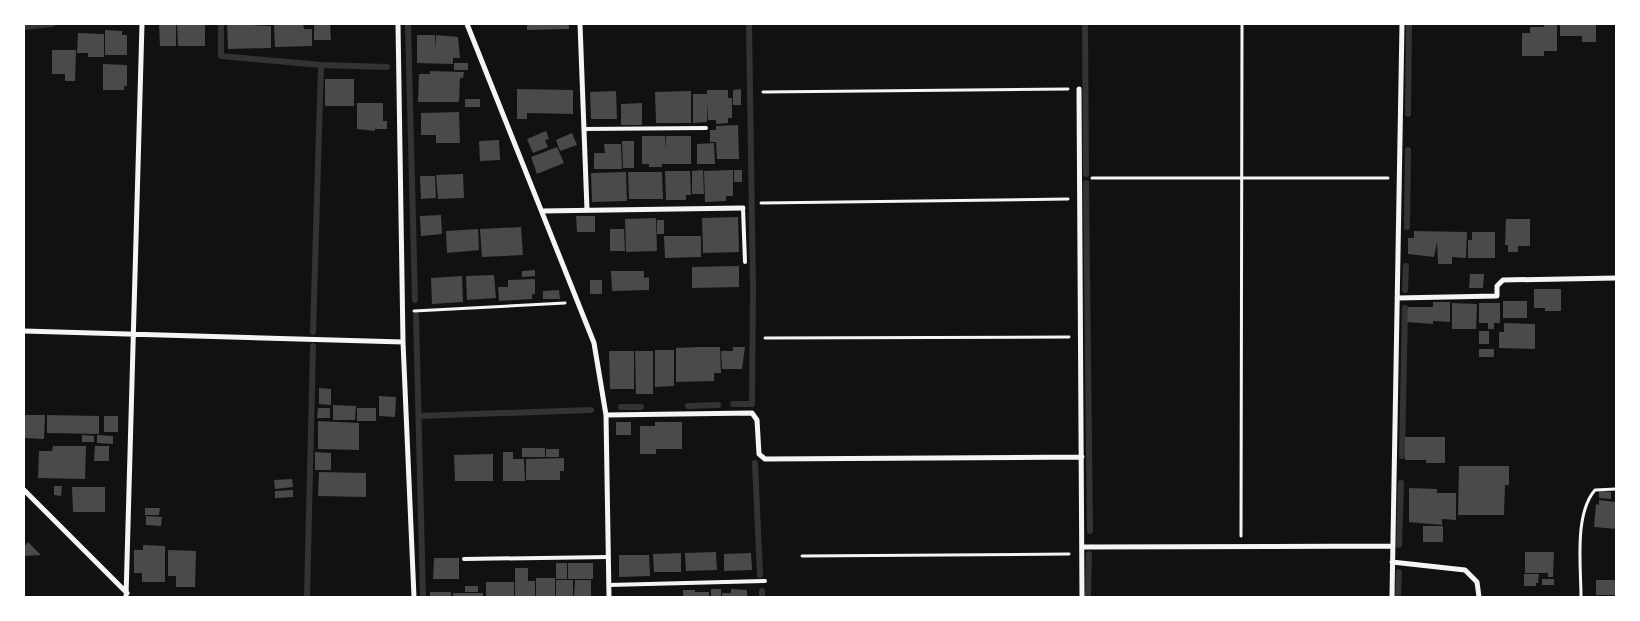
<svg xmlns="http://www.w3.org/2000/svg" width="1640" height="621" font-family="'Titillium Web',sans-serif">
  <rect width="100%" height="100%" fill="#111"/>
  <g fill="none" stroke-linecap="round" stroke-linejoin="round">
    <!-- stream -->
    <path stroke="#333" stroke-width="6" d="M221,24V56L321,65L313,332
      M408,24L415,300
      M1085,24L1086,174
      M24,27L52,24
      M321,65L387,67
      M1408,114L1409,24
      M1086,183L1090,531
      M1407,227L1408,150
      M1405,290L1406,266
      M416,315L423,597
      M733,404H752L753,288L749,24
      M688,406L718,405
      M621,407H641
      M419,416L591,410
      M1402,456L1405,308
      M755,463L760,575
      M1399,545L1401,483
      M762,591V597
      M307,597L313,346
      M1088,597L1089,554
      M1398,597L1399,572"/>
  </g>
  <!-- building -->
  <path fill="#4a4a4a" d="M159,24H176V46H160Z
    M177,24H205V46H178Z
    M227,24L271,26V48L228,49Z
    M274,24H303L304,29H312V46L275,47Z
    M314,24H330L331,40H314Z
    M527,24H569V29L527,30Z
    M1544,24H1557V51H1544V56H1522V33H1530V27H1544Z
    M1560,24H1596V42H1582V36H1560Z
    M105,30L122,31V35H127V55H105Z
    M78,33L104,34V57H88V53H77Z
    M417,35H435V50L436,35L458,37L460,58H453V64L417,63Z
    M52,50H76L75,81H65V74H52Z
    M454,63H468V70H454Z
    M103,64L127,65V86H124V90H103Z
    M430,71L464,72L463,78H460L459,102H418L419,74H430Z
    M325,79H354V106H325Z
    M517,89L573,90V114L527,113V119H517Z
    M741,89V105H733V90Z
    M707,90H728V98H732V118H728V123L716,124V120H708V101L707,122L693,123V94H707Z
    M616,91L617,119H591L590,92Z
    M691,91V123H656L655,92Z
    M465,99H480V107H465Z
    M357,103H383V121H387V129H375V131L357,129Z
    M642,103V125H621V104Z
    M459,112L460,143H436V135H421V113Z
    M738,125L739,159H717L716,142H710V130H716V126Z
    M546,131L549,139L545,140L548,147L533,153L527,139Z
    M572,133L577,145L560,151L556,140Z
    M642,136H665V150L666,136H691V164H662V167H649V164H642Z
    M499,140L500,160L480,161L479,141Z
    M622,141H634V168H623Z
    M714,143L715,164H697V144Z
    M604,144H621L622,169H594V153H605Z
    M557,147L564,163L537,174L531,157Z
    M703,170L704,194H692V171Z
    M733,170V196H726V201L705,202L704,171Z
    M734,170H742V182H734Z
    M665,171H690L691,195H686V200H666Z
    M626,172L627,201L592,202L591,173Z
    M628,172H662L663,199H629Z
    M463,174L464,198L438,199L436,175Z
    M420,176H435L436,198L421,199Z
    M441,215L442,234L421,236L420,216Z
    M576,216H595V232H577Z
    M738,217L739,252L703,253L702,218Z
    M656,218L657,251L626,252L625,219Z
    M1506,219H1530V246H1518V252H1508V245H1505Z
    M657,220H664V234H657Z
    M521,227L523,255L482,257L480,229Z
    M478,229L479,250L447,253L446,231Z
    M610,229H624L625,251H610Z
    M1414,231L1467,232L1466,258L1452,257V264H1438L1437,242L1434,257L1408,254V238H1414Z
    M1472,232H1495V258H1468V240H1472Z
    M664,236H701V257L665,258Z
    M739,266V287L692,288V267Z
    M535,270V276L522,277V271Z
    M611,271H644V278L649,277V290L612,291Z
    M1470,274H1484L1483,288H1469Z
    M494,275L496,298L467,300L466,276Z
    M462,276L463,302L432,304L431,278Z
    M535,279V294H532V299L499,301L498,287H508V280Z
    M590,280H602V294H590Z
    M1534,289H1561V311H1545V308H1534Z
    M559,290L560,299H543V291Z
    M1503,301H1527V318H1503Z
    M1433,302H1450V322L1433,321Z
    M1452,303L1477,304L1476,329H1452Z
    M1479,303H1500V323H1494V329H1488V323H1479Z
    M1408,307H1433V324L1407,322Z
    M1504,323L1535,324V349L1499,348V332H1504Z
    M1479,331H1489V344H1479Z
    M699,347H720L721,373H714V381L676,382V348Z
    M733,347H745L742,369H722L721,351H733Z
    M1479,349H1494V357H1479Z
    M655,350H674V386L655,387Z
    M609,351H634V389H610Z
    M635,351H653V394H636Z
    M319,388L331,389V405L319,404Z
    M379,396L396,397L395,417L379,416Z
    M333,405L356,406L355,420H333Z
    M318,408H330V418H317Z
    M357,408H376V421H357Z
    M24,415H45L44,439L24,438Z
    M47,415L99,416V434L47,433Z
    M104,416H118V432H104Z
    M318,421L359,423V450L318,449Z
    M616,422H631V435H616Z
    M655,422H682V449H656V454H640V426H655Z
    M82,435L94,436V442H82Z
    M97,435L113,436V444L97,443Z
    M1405,437H1445V463H1426V460H1405Z
    M53,446H86L85,479L38,478L39,451H52Z
    M95,446H109V461H94Z
    M522,448H545V457H522Z
    M546,449H559V457H546Z
    M315,452L331,453V470H315Z
    M503,452H513V459H524L525,481H503Z
    M493,454V481H455L454,455Z
    M564,458V471H560V480H526V459Z
    M1459,466H1509V485H1505L1504,515H1458Z
    M319,472L366,473V497L318,496Z
    M292,479L293,487L275,489L274,480Z
    M54,486H62L61,496L54,495Z
    M72,487H105V512H73Z
    M1409,488L1437,489V493H1456V520L1442,519V525L1409,522Z
    M293,490V497L275,498V491Z
    M1599,491L1611,492V499L1599,498Z
    M1599,500L1616,502V529L1594,527L1596,504L1599,505Z
    M145,508H160L159,515H145Z
    M146,516L162,517L161,526L146,525Z
    M1423,526H1443V542H1423Z
    M28,542L41,555L24,556V547Z
    M143,545L165,546V582H142V573H134V550H143Z
    M168,550L196,551L195,587H176V576H168Z
    M716,552L717,570L686,571L685,553Z
    M1525,552H1554L1553,577H1548V573H1525Z
    M681,553V572H654L653,554Z
    M751,553L752,570L724,571V554Z
    M619,555H649L650,576L619,577Z
    M434,558H459V579H433Z
    M556,563H567V579H556Z
    M568,563H593V579H568Z
    M515,568H528V581H535V597H515Z
    M1524,574H1539L1538,583H1536V586H1524Z
    M536,578H555V597H536Z
    M1542,579H1554V585H1542Z
    M556,580H573V597H556Z
    M575,580H591V597H574Z
    M1596,580H1616V595H1596Z
    M486,582H514V597H486Z
    M465,586H478V592H465Z
    M711,589H721V597H711Z
    M731,589L747,590V597H722V593H731Z
    M683,590H695V597H683Z
    M430,592H451V597H430Z
    M695,592H709V597H695Z
    M453,593H483V597H453Z"/>
  <g fill="none" stroke-linecap="round" stroke-linejoin="round">
    <!-- path -->
    <path stroke="#f5f5f5" stroke-width="3" d="M763,92L1068,89
      M1092,178H1388
      M761,203L1068,199
      M414,311L565,303
      M765,338L1069,337
      M1241,536L1242,24
      M802,556L1069,554
      M1581,597C1581,567 1574,514 1595,490L1616,489"/>
    <!-- service -->
    <path stroke="#f5f5f5" stroke-width="4" d="M584,129L706,128
      M743,208L745,262
      M464,559L608,557
      M609,585L765,581"/>
    <!-- minor -->
    <path stroke="#f5f5f5" stroke-width="5" d="M398,24L403,342L414,597
      M467,24L594,343L606,415L609,597
      M580,24L587,210
      M1079,89L1082,597
      M542,211L743,208
      M1397,298L1497,296V286L1503,280L1616,278
      M24,331L403,342
      M606,415L752,413L757,420L759,454L765,459L1082,457
      M24,490L127,593
      M1083,547L1393,546
      M1392,562L1465,570L1477,582L1479,597
      M126,597L142,24
      M1392,597L1402,24"/>
  </g>
  <!-- border -->
  <rect width="1640" height="621" fill="none" stroke="#ffffff" stroke-width="50"/>
</svg>
